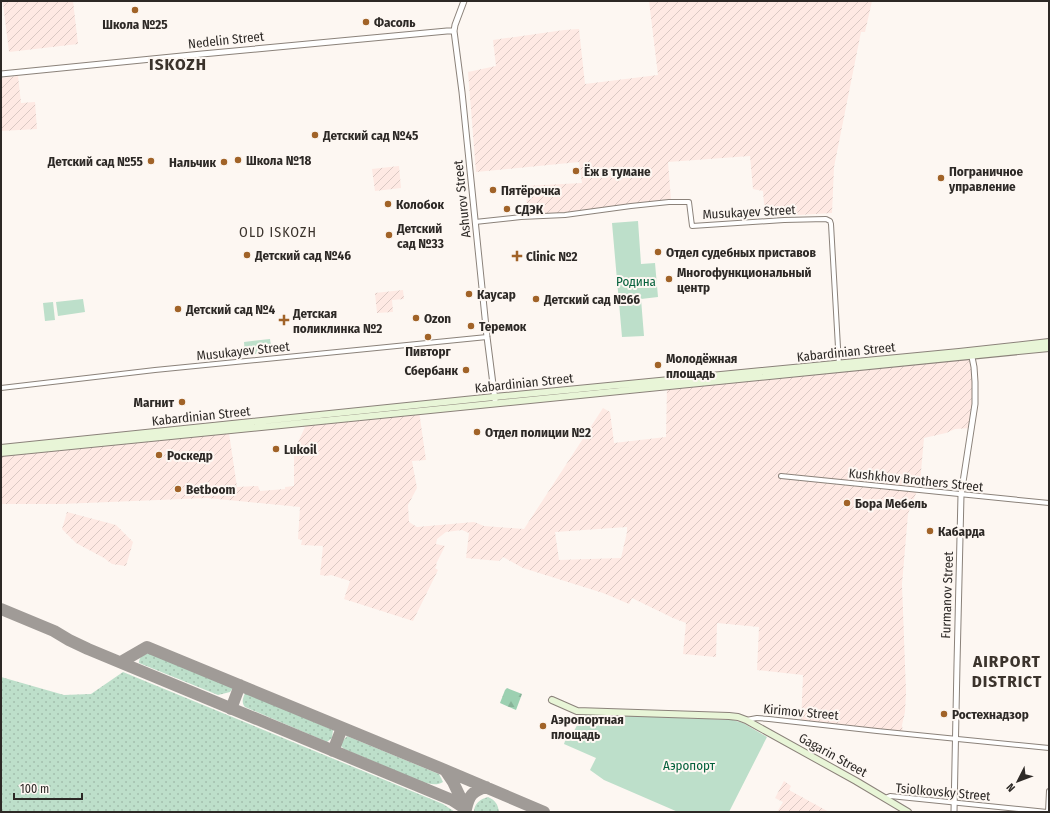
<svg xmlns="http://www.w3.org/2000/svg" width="1050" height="813" font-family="'Fira Sans Condensed',sans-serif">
  <defs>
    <pattern id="industrial-furrows" width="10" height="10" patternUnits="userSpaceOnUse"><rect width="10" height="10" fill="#fee9e3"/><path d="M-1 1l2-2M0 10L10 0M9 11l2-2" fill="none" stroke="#dac8c3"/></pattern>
    <pattern id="grass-dots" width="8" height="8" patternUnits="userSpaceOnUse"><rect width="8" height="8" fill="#bddfca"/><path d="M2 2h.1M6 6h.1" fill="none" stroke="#a3bfad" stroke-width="1.8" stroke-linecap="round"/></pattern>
    <pattern id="forest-firs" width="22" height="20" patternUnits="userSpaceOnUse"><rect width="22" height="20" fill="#9cd0b1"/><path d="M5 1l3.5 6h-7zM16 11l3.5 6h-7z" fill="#87b398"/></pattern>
  </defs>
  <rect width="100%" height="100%" fill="#fdf7f2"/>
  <!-- industrial -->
  <path fill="url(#industrial-furrows)" fill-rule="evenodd" d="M1,1H73L78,44L9,52L3,3H1Z
    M649,1H872L865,32H861L834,167L832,213L765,217L763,191L753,189L750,156L668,162L671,200L586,211L528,215L525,186L582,183L579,162L476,172L468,72L496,66L493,40L564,30L579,29L585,84L658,75Z
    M18,76L21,103L35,102L37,129L1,131V78Z
    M399,166L401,188L375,191L372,169Z
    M403,290L404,299L392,300L393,312L377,313L375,293Z
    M972,356L975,382L971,428L955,429L946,433L924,438L920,483L908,514L902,584L906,692L905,712L902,725L903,733L801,722L803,675L757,670L759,627L717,623L716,657L683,654L686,623L673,618L632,598L629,604L603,593L523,568L503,557L499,561L466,558L469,533L462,530L446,532L437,539L436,544L445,546L436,564L437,565L435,568L438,570L413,621L344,599L350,581L331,575L327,576L320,575L323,546L301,545L302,540L298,539L300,507L228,500L207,498L61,504H1V453L419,411L426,460L412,461L417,488L408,505L409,522L417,527L474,522L484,526L524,529L603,408L610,412L614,443L666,437L667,386ZM295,426L305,427L294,451V486L285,487V489L260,491L258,486L237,487L229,433ZM627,527V532L621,558L559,560L555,532Z
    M67,512L116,525L133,542L126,566L112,564L104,558L76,543L62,529Z
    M784,781L791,786L789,790L829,812H813L811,811V812H777L783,802L775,798Z"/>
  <!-- grass -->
  <path fill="url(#grass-dots)" d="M149,653L233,688L230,692L218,695L139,663C139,656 144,655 149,653Z
    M123,672L443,804L455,812H1V677L64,695L91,694Z
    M245,693L333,730L332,738L327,742L245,707C241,702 243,698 245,693Z
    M347,736L439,774L443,782C437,786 429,784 422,782L344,749L341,746V743Z
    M488,797C495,800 498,804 499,812H474C474,804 480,799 488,797Z"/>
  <!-- forest -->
  <path fill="url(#forest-firs)" d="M507,688L522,694L516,710L500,703L505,690Z"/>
  <!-- park -->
  <path fill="#bddfca" d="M638,221L641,264L655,263L658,297L641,299L644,336L622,337L612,223Z
    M83,299L85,312L58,316L56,302Z
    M53,302L55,320L45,321L43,303Z
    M270,339L272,352L245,355L244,342Z
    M583,714L733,720L743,723L767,737L729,812H678L604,780L590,770L596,758L564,744L565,741L574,731Z"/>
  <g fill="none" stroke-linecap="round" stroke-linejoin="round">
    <!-- taxiway -->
    <path stroke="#a09b97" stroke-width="12" d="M1,609L54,631L69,640L88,649L452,800L466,809
      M121,662L147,647L445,770L544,812
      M231,709L240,685
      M333,751L342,728
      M445,770L453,782L466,809
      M466,809C469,796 472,791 486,787"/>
    <defs>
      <path id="minor" d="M475,222L521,217L565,215L631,206L669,202H689L692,226L784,220L826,219L830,221L831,224L839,365
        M1,388L155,370L487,337
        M781,476L1049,503
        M746,720L757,718L769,719L877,731L1049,748
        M885,798L890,796L1047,812
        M1048,812L1049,791"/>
      <path id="tertiary" d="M464,1L455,25L454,31L462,92L487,337L495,400
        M1,74L202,54L447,31H454
        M954,812L957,664L961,495L975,404V382L974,367L971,352"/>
      <path id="secondary" d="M1,448L494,397L959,352L1049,342
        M1,453L1049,348
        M552,700L577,711L729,716L738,717L746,720L856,781L908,812"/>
    </defs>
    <!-- minor casing -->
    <use href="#minor" stroke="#8b827a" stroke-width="6"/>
    <!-- tertiary casing -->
    <use href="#tertiary" stroke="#8b827a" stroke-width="7"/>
    <!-- secondary casing -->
    <use href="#secondary" stroke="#8b827a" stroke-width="8"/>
    <!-- minor -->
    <use href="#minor" stroke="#fff" stroke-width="4"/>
    <!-- tertiary -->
    <use href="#tertiary" stroke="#fff" stroke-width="5"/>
    <!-- secondary -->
    <use href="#secondary" stroke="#e8f5d7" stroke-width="6"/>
  </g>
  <!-- markers -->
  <g fill="#a16328" stroke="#fdf7f2" stroke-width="1.5">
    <circle cx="135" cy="10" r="4"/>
    <circle cx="366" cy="22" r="4"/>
    <circle cx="315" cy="135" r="4"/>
    <circle cx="238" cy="160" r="4"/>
    <circle cx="151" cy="161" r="4"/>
    <circle cx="224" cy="162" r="4"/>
    <circle cx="576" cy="171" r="4"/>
    <circle cx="941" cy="178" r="4"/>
    <circle cx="493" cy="190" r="4"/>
    <circle cx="388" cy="204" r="4"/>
    <circle cx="507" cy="209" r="4"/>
    <circle cx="389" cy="235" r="4"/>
    <circle cx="658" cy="252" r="4"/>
    <circle cx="247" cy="255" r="4"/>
    <path d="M515 250h4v4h4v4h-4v4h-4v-4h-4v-4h4z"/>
    <circle cx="669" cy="279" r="4"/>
    <circle cx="469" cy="294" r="4"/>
    <circle cx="536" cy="299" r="4"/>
    <circle cx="178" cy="309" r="4"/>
    <circle cx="416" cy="318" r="4"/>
    <path d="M282 314h4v4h4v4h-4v4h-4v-4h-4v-4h4z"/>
    <circle cx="471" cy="326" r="4"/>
    <circle cx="428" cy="337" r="4"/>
    <circle cx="658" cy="365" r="4"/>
    <circle cx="466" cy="370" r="4"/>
    <circle cx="182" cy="402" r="4"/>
    <circle cx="477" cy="432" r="4"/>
    <circle cx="276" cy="449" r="4"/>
    <circle cx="159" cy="455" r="4"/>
    <circle cx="178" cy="489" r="4"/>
    <circle cx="847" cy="503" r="4"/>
    <circle cx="930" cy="531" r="4"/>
    <circle cx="944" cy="714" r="4"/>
    <circle cx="543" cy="726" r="4"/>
  </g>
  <g text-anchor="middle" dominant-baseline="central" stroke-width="4" stroke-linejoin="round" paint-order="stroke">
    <!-- poi labels -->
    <g font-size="13" font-weight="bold" fill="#2d2926" stroke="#fdf7f2" text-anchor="start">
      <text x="374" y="22">Фасоль</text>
      <text x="135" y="24" text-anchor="middle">Школа №25</text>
      <text x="323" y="135">Детский сад №45</text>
      <text x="246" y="160">Школа №18</text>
      <text x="143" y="161" text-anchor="end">Детский сад №55</text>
      <text x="216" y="162" text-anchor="end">Нальчик</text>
      <text x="584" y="171">Ёж в тумане</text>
      <text x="949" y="171">Пограничное<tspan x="949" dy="15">управление</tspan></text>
      <text x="501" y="190">Пятёрочка</text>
      <text x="396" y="204">Колобок</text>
      <text x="515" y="209">СДЭК</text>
      <text x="397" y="228">Детский<tspan x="397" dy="15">сад №33</tspan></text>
      <text x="666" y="252">Отдел судебных приставов</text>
      <text x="255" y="255">Детский сад №46</text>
      <text x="526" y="256">Clinic №2</text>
      <text x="677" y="272">Многофункциональный<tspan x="677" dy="15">центр</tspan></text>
      <text x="477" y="294">Каусар</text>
      <text x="544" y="299">Детский сад №66</text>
      <text x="186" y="309">Детский сад №4</text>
      <text x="293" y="313">Детская<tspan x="293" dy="15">поликлинка №2</tspan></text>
      <text x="424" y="318">Ozon</text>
      <text x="479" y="326">Теремок</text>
      <text x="428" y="351" text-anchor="middle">Пивторг</text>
      <text x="666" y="358">Молодёжная<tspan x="666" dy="15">площадь</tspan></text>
      <text x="458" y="370" text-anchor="end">Сбербанк</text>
      <text x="174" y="402" text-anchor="end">Магнит</text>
      <text x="485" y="432">Отдел полиции №2</text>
      <text x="284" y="449">Lukoil</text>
      <text x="167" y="455">Роскедр</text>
      <text x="186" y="489">Betboom</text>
      <text x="855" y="503">Бора Мебель</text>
      <text x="938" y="531">Кабарда</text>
      <text x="952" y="714">Ростехнадзор</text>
      <text x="551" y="719">Аэропортная<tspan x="551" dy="15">площадь</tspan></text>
    </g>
    <!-- street labels -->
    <g font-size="13" fill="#2d2926" stroke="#fdf7f2">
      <text transform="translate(226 40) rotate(-6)">Nedelin Street</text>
      <text transform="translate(462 199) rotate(-96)">Ashurov Street</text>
      <text transform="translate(749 212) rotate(-3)">Musukayev Street</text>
      <text transform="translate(243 351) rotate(-6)">Musukayev Street</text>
      <text transform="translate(846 352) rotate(-6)">Kabardinian Street</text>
      <text transform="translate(524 383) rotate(-6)">Kabardinian Street</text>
      <text transform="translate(201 416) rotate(-6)">Kabardinian Street</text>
      <text transform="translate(916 480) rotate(6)">Kushkhov Brothers Street</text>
      <text transform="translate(947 595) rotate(-88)">Furmanov Street</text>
      <text transform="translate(801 712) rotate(5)">Kirimov Street</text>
      <text transform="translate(833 755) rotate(29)">Gagarin Street</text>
      <text transform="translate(943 792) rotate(5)">Tsiolkovsky Street</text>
    </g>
    <!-- park labels -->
    <g font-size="13" fill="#04603b" stroke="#fdf7f2">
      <text x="636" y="281">Родина</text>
      <text x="689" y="765">Аэропорт</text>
    </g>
    <!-- neighbourhood labels -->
    <g font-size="14" letter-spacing="1" fill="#3b332c" stroke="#fdf7f2">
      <text x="278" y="232">OLD ISKOZH</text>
    </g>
    <!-- district labels -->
    <g font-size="17" font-weight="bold" letter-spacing="1" fill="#3b332c" stroke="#fdf7f2">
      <text x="178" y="64">ISKOZH</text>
      <text x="1007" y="661">AIRPORT<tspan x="1007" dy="20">DISTRICT</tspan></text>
    </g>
  </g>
  <!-- border -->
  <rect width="1050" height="813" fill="none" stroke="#2d2926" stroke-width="4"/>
  <!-- north arrow -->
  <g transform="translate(1018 781) rotate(228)" stroke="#fdf7f2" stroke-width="3" paint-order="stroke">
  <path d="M0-3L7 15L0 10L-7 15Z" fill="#2d2926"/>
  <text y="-6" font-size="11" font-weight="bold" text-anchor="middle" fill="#2d2926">N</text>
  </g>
  <!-- scale -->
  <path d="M14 793v6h68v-6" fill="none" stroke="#2d2926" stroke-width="2"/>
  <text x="20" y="793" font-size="12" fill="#2d2926" stroke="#fdf7f2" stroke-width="3" paint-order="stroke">100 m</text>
</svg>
